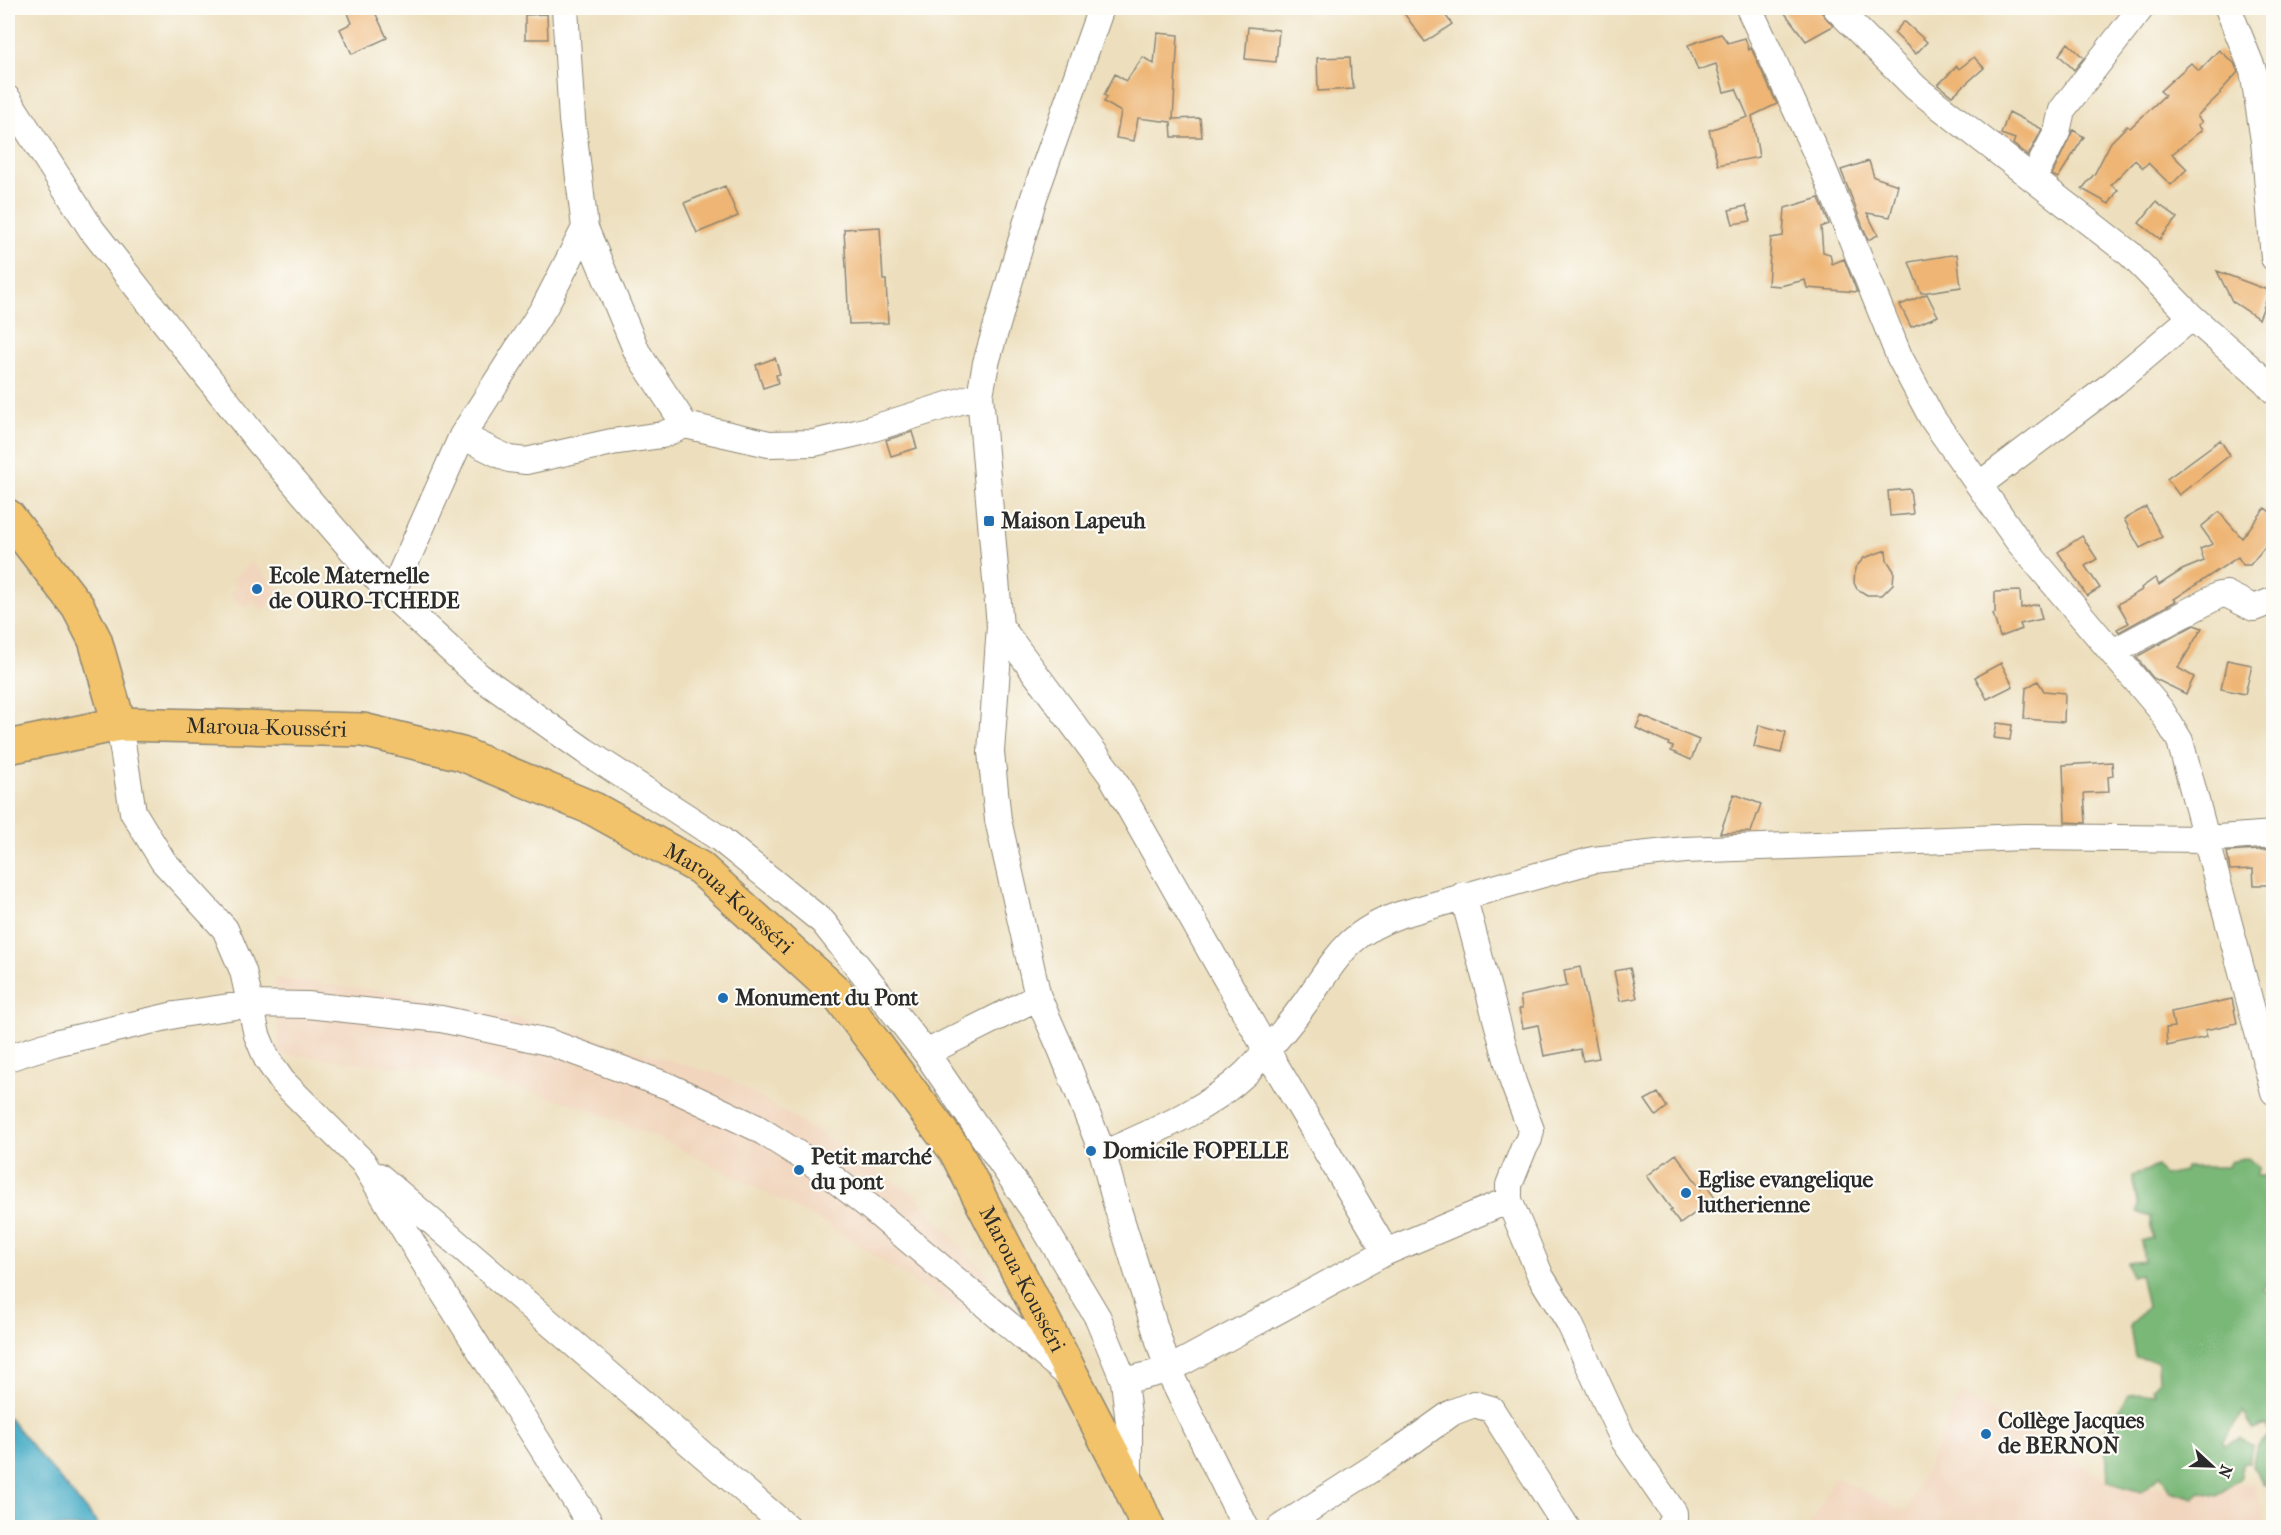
<svg xmlns="http://www.w3.org/2000/svg" width="2281" height="1535" font-family="'IM FELL French Canon',serif">
  <rect width="100%" height="100%" fill="#fdfcf7"/>
  <filter id="ink" filterUnits="userSpaceOnUse"><feTurbulence type="fractalNoise" baseFrequency=".0167" numOctaves="2"/><feDisplacementMap in="SourceGraphic" scale="12" xChannelSelector="R" yChannelSelector="G"/><feConvolveMatrix kernelMatrix="1 2 1 2 8 2 1 2 1" color-interpolation-filters="sRGB"/></filter>
  <filter id="wash" filterUnits="userSpaceOnUse"><feTurbulence type="fractalNoise" baseFrequency=".008" numOctaves="4" result="noise"/><feDisplacementMap in="SourceGraphic" scale="24" xChannelSelector="R" yChannelSelector="G"/><feGaussianBlur stdDeviation="1.35" result="paint"/><feColorMatrix in="noise" values="0 0 0 0 0 0 0 0 0 0 0 0 0 0 0 0 0 1.4 0 .05"/><feComposite in="paint" operator="in"/></filter>
  <g filter="url(#wash)">
    <rect width="100%" height="100%" fill="#eddfbd"/>
    <!-- built -->
    <path fill="#f1d5bd" d="M251,561L282,592L263,611L253,602L245,609L230,594L237,586L232,580Z
      M275,978L423,996L582,1034L724,1076L836,1143L914,1195L990,1276L963,1315L826,1224L673,1145L584,1107L459,1073L279,1054Z
      M1960,1392L2122,1489L2255,1483L2267,1527L1809,1528L1834,1476L1906,1512Z"/>
    <!-- forest -->
    <path fill="#7ab878" stroke="#527252" stroke-width="1.5" d="M2248,1158L2259,1168L2256,1176H2273V1280L2268,1281L2263,1290L2273,1295V1484H2264L2252,1466L2257,1446L2270,1434L2266,1425L2254,1430L2243,1412L2223,1440L2224,1445L2241,1438L2252,1446L2249,1462H2244L2241,1470V1477L2218,1496L2201,1492L2194,1498L2170,1491L2161,1475L2141,1492L2108,1482L2107,1461L2102,1436L2128,1395L2155,1393L2152,1388L2159,1381L2158,1362L2135,1357L2130,1326L2147,1307L2140,1274L2131,1276L2128,1263L2144,1261L2141,1241L2152,1238L2150,1217L2137,1212C2141,1198 2131,1189 2133,1176L2157,1166L2164,1175L2184,1171L2185,1167H2228L2230,1162Z"/>
    <!-- water -->
    <path fill="#47acc6" stroke="#396c78" stroke-width="1.5" d="M8,1417L100,1527H8Z"/>
    <g id="blocks">
      <!-- building -->
      <path fill="#eeb574" d="M346,8H373L387,38L352,54L340,29L352,23Z
        M1400,8H1440L1452,24L1425,42Z
        M1781,8H1818L1833,26L1806,41Z
        M547,14L548,39H525V15Z
        M1904,21L1927,42L1916,54L1894,33Z
        M1248,27L1279,30L1276,62L1245,59Z
        M1157,33L1178,35L1173,119L1200,118L1202,137H1172L1171,122L1138,118L1134,141L1116,138L1121,112L1104,102L1107,97L1104,95L1115,74L1126,81L1143,57L1154,64Z
        M1721,34L1728,43L1745,38L1749,50L1751,48L1777,104L1752,116L1759,157L1718,165L1709,130L1748,117L1736,89L1724,92L1716,64L1698,70L1688,45Z
        M2068,43L2084,58L2074,70L2059,55Z
        M2219,50L2234,63L2238,72L2220,92L2221,93L2197,116L2202,122L2198,125L2202,130L2172,154L2187,169L2171,185L2148,163L2143,168L2135,160L2111,185L2118,190L2109,204L2082,189L2095,173L2111,142L2127,126L2130,128L2165,95L2160,91L2191,63L2199,71Z
        M1350,57L1351,78L1354,89L1318,91L1317,58Z
        M1974,57L1984,68L1952,96L1938,85L1957,66L1959,69Z
        M2009,112L2042,129L2028,156L2013,144L2015,139L2001,134Z
        M2073,130L2084,137L2058,178L2052,175Z
        M1869,161L1874,177L1898,185L1890,217L1867,213L1878,235L1868,240L1841,170Z
        M725,186L738,216L697,233L684,203Z
        M1819,198L1829,224L1821,227L1823,252L1830,254L1832,264L1844,259L1857,292L1807,288L1805,280L1780,286L1768,285L1771,238L1783,236L1785,208Z
        M2156,202L2177,218L2160,239L2139,223Z
        M1746,206L1751,221L1733,224L1729,210Z
        M880,227L883,280H886L888,323L849,324L844,229Z
        M1957,254L1961,287L1921,293L1909,262Z
        M2217,271L2270,291L2259,319L2232,301Z
        M1927,294L1938,316L1911,327L1900,305Z
        M775,358L780,374L776,375L778,383L763,388L756,365Z
        M912,432L917,448L891,456L886,440Z
        M2220,440L2230,455L2179,495L2167,479Z
        M1910,489L1913,514L1890,516L1888,491Z
        M2146,507L2162,537L2140,548L2124,519Z
        M2265,508L2274,515V536L2250,565H2243L2238,557L2174,599L2176,601L2119,632L2117,629L2129,623L2118,604L2142,590L2141,588L2155,578L2159,585L2182,570L2204,561L2200,549L2213,544L2201,527L2219,512L2242,538Z
        M2082,536L2097,559L2085,566L2100,588L2087,596L2058,552Z
        M1886,550L1887,560L1894,571L1893,584L1882,595H1867L1857,589L1854,583L1855,568L1864,558Z
        M2020,591L2021,608L2038,604L2042,619L2020,624L2022,629L2000,637L1993,614L1995,613V592Z
        M2194,625L2202,628L2178,668L2194,677L2186,694L2153,678L2136,657Z
        M2227,660L2252,665L2245,694L2221,689Z
        M2001,663L2013,686L1987,699L1975,677Z
        M2038,681L2044,691L2065,693L2064,722L2024,719L2026,688Z
        M1641,716L1699,740L1691,760L1671,751L1673,747L1668,745L1669,743L1636,728Z
        M1997,723L2012,725L2010,740L1994,738Z
        M1759,725L1786,732L1781,753L1754,747Z
        M2112,762L2113,776L2108,777L2109,792L2084,793L2086,823L2065,822L2063,765Z
        M1734,794L1761,804L1751,832L1720,833Z
        M2274,849V885H2254L2253,869L2230,870L2227,852Z
        M1580,967L1599,1058L1583,1061L1580,1049L1544,1056L1538,1025L1523,1028L1519,1009L1522,1008L1520,996L1567,986L1564,970Z
        M1630,968L1637,998L1620,1001L1614,971Z
        M2232,999L2237,1023L2205,1030L2207,1037L2167,1046L2166,1028L2174,1027L2171,1012Z
        M1658,1093L1667,1107L1656,1116L1645,1100Z
        M1676,1154L1701,1189L1706,1185L1715,1198L1680,1224L1670,1211L1672,1210L1647,1176Z"/>
    </g>
  </g>
  <g filter="url(#ink)">
    <use href="#blocks" fill-opacity="0" stroke="#8c8574" stroke-width="1.5"/>
    <g fill="none" stroke-linecap="round" stroke-linejoin="round">
      <defs>
        <path id="minor" d="M1101,8L1034,197L986,363L980,395L1000,626L991,752L998,820L1038,997L1061,1049L1103,1154L1116,1203L1168,1370L1124,1381
          M1749,8L1823,168L1899,356L1932,418L2018,541L2161,710L2180,741L2274,1092
          M1836,8L1916,88L2130,254L2192,317L2265,381L2274,391
          M2228,8L2253,70L2264,141L2274,258
          M8,99L92,230L259,442L391,595L479,676L585,751L719,838L823,922L926,1053L1036,1214L1098,1318L1124,1381L1129,1423V1483
          M2033,179L2057,132L2062,110L2141,8
          M585,228L637,352L685,425
          M462,436L509,459L526,461L612,442L662,435L685,425L769,444L814,443L861,432L980,395
          M1979,485L2114,383L2192,317
          M391,595L462,436L545,306L585,228L572,120L565,8
          M1000,626L1111,775L1267,1051L1386,1252
          M2113,652L2219,595L2226,594L2254,608L2274,600
          M119,724L133,812L163,861L225,929L243,971L257,1035L267,1059L282,1081L363,1162L422,1259L593,1528
          M1463,895L1513,1082L1531,1130L1529,1139L1523,1150L1509,1185V1200L1541,1277L1569,1322L1623,1439L1674,1513V1519L1669,1528
          M926,1053L1038,997
          M8,1058L55,1043L175,1015L249,1004L307,1005L441,1019L548,1042L668,1086L757,1128L823,1170L871,1208L1067,1374
          M1103,1154C1152,1132 1206,1111 1246,1073C1267,1051 1287,1028 1305,1003C1336,960 1345,934 1399,915L1593,860L1685,850L2024,837L2205,839L2274,834
          M379,1176L788,1528
          M1246,1528L1168,1370L1386,1252L1509,1200
          M1280,1528L1393,1455L1453,1412L1474,1404L1491,1409L1567,1528"/>
        <path id="major" d="M8,516L78,607L95,640L119,724"/>
        <g id="highway">
          <path id="s1" d="M8,747L119,724L363,730L462,754L594,809L700,868L837,993L955,1150L1129,1485L1148,1528"/>
        </g>
      </defs>
      <!-- minor casing -->
      <use href="#minor" stroke="#8c8574" stroke-width="28"/>
      <!-- major casing -->
      <use href="#major" stroke="#8c8574" stroke-width="36"/>
      <!-- highway casing -->
      <use href="#highway" stroke="#8c8574" stroke-width="36"/>
      <!-- minor -->
      <use href="#minor" stroke="#fff" stroke-width="26"/>
      <!-- major -->
      <use href="#major" stroke="#f2c36a" stroke-width="33"/>
      <!-- highway -->
      <use href="#highway" stroke="#f2c36a" stroke-width="33"/>
    </g>
  </g>
  <!-- markers -->
  <g fill="#1f6fb2" stroke="#fdfcf7" stroke-width="2">
    <rect x="983" y="515" width="12" height="12" rx="3"/>
    <circle cx="257" cy="589" r="6"/>
    <circle cx="723" cy="998" r="6"/>
    <circle cx="1091" cy="1151" r="6"/>
    <circle cx="799" cy="1170" r="6"/>
    <circle cx="1686" cy="1193" r="6"/>
    <circle cx="1986" cy="1434" r="6"/>
  </g>
  <g text-anchor="middle" dominant-baseline="central" stroke-width="4.5" stroke-linejoin="round" paint-order="stroke">
    <!-- poi labels -->
    <g font-size="22" font-weight="bold" fill="#2b2b2b" stroke="#fdfcf7" text-anchor="start">
      <text x="1001" y="521">Maison Lapeuh</text>
      <text x="269" y="576">Ecole Maternelle<tspan x="269" dy="25">de OURO-TCHEDE</tspan></text>
      <text x="735" y="998">Monument du Pont</text>
      <text x="1103" y="1151">Domicile FOPELLE</text>
      <text x="811" y="1157">Petit marché<tspan x="811" dy="25">du pont</tspan></text>
      <text x="1698" y="1180">Eglise evangelique<tspan x="1698" dy="25">lutherienne</tspan></text>
      <text x="1998" y="1421">Collège Jacques<tspan x="1998" dy="25">de BERNON</tspan></text>
    </g>
    <!-- street labels -->
    <g font-size="22" fill="#2b2b2b" stroke="#fdfcf7">
      <text stroke="none"><textPath href="#s1" startOffset="261">Maroua-Kousséri</textPath></text>
      <text stroke="none"><textPath href="#s1" startOffset="765">Maroua-Kousséri</textPath></text>
      <text stroke="none"><textPath href="#s1" startOffset="1251">Maroua-Kousséri</textPath></text>
    </g>
  </g>
  <!-- margin -->
  <rect width="2281" height="1535" fill="none" stroke="#fdfcf7" stroke-width="30"/>
  <!-- north arrow -->
  <g transform="translate(2212 1466) rotate(112)" stroke="#fdfcf7" stroke-width="4.5" paint-order="stroke">
  <path d="M0-4.5L10 22L0 15L-10 22Z" fill="#2b2b2b"/>
  <text y="-9" font-size="16" font-weight="bold" text-anchor="middle" fill="#2b2b2b">N</text>
  </g>
</svg>
